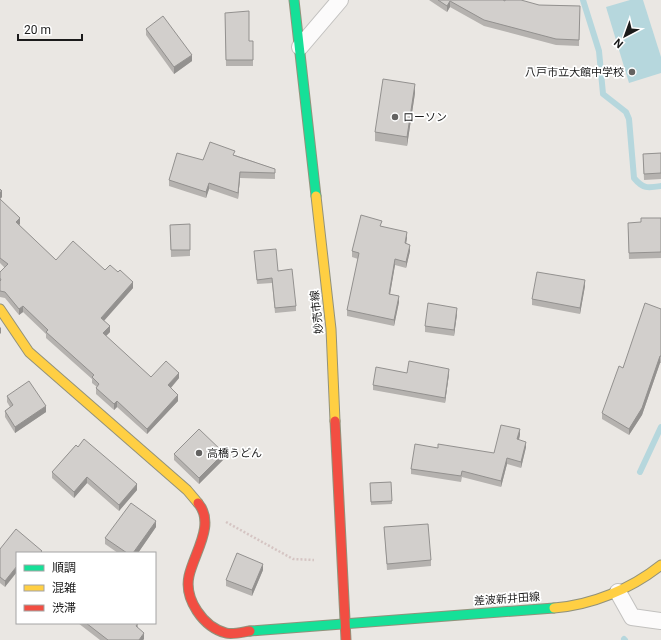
<svg xmlns="http://www.w3.org/2000/svg" width="661" height="640" font-family="Roboto,'Noto Sans JP',sans-serif">
  <rect width="100%" height="100%" fill="#eae7e3"/>
  <!-- water -->
  <path fill="#b6d7dd" d="M630,0H643L661,57V73L629,83L606,7Z"/>
  <g fill="none" stroke-linecap="round" stroke-linejoin="round">
    <!-- stream -->
    <path stroke="#b6d7dd" stroke-width="6" d="M583,0L599,51L603,94L626,112L629,119L634,178C643,189 648,188 661,186
      M640,472L661,427
      M624,639L625,640"/>
    <defs>
      <path id="street" d="M300,47L340,0
        M618,592L632,617L661,621"/>
      <path id="fast" d="M294,0L316,196
        M250,631L554,608"/>
      <path id="slow" d="M316,196L331,329L335,421
        M0,309L29,352L187,490L198,503
        M554,608C592,605 631,589 661,565"/>
      <path id="jam" d="M335,421L346,640
        M198,503C216,524 194,553 189,576C184,599 203,627 226,633C232,635 243,632 250,631"/>
    </defs>
    <!-- street casing -->
    <use href="#street" stroke="#c2c1bf" stroke-width="18"/>
    <!-- fast casing -->
    <use href="#fast" stroke="#92927b" stroke-width="11"/>
    <!-- slow casing -->
    <use href="#slow" stroke="#92927b" stroke-width="11"/>
    <!-- jam casing -->
    <use href="#jam" stroke="#92927b" stroke-width="11"/>
    <!-- path -->
    <path stroke="#d5c5c3" stroke-width="2.5" stroke-dasharray="2 2" stroke-linecap="butt" d="M226,522L293,559L314,560"/>
    <!-- street -->
    <use href="#street" stroke="#fcfbfb" stroke-width="16"/>
    <!-- fast -->
    <use href="#fast" stroke="#16e098" stroke-width="9"/>
    <!-- slow -->
    <use href="#slow" stroke="#ffcf43" stroke-width="9"/>
    <!-- jam -->
    <use href="#jam" stroke="#f24e42" stroke-width="9"/>
  </g>
  <!-- wall -->
  <path fill="#b5b2af" d="M429,0H503L505,1L539,5L580,6L579,46L556,45L484,26L450,7L447,12Z
    M225,13L249,41H253V66H226Z
    M146,29L192,61L174,74L146,35Z
    M415,93L407,146L375,141V132Z
    M661,153V179L644,180L643,154Z
    M235,155L275,169V179L240,178L238,199L209,189L206,198L169,186V180L203,160Z
    M0,189L2,197L0,199L20,224L19,225L56,260L105,270L133,288L104,321L110,332L106,336L151,377L179,378L171,388L178,401L147,434L117,407L114,410L96,394V388L97,387L92,383V379L46,338V334L23,312L19,315L5,298L0,297V272L5,268L0,263Z
    M661,218V258L629,259L628,229L641,222Z
    M190,224V256L171,257L170,225Z
    M382,226L407,238L406,244L410,251L406,268L395,265L390,294L399,302L394,326L347,316V310L358,259L352,257V251Z
    M254,251L278,271L296,306V311L275,313L272,283L257,284Z
    M585,286L580,314L532,305V299Z
    M661,309V363H660L642,415L629,435L602,419V413L623,368Z
    M457,314L454,336L425,332V326Z
    M407,373L449,374L445,403L373,390V385Z
    M7,396L46,412L15,433L5,417V411L10,407L7,402Z
    M520,435L519,440L526,447L521,468L507,464L501,487L462,477L461,482L411,474V469L438,448L494,453Z
    M76,445L137,490L119,511L87,483L74,498L52,478V472Z
    M174,454L224,459L199,484L174,460Z
    M391,482L392,504L371,505L370,483Z
    M156,527L138,553H118L105,544V538Z
    M384,527L431,560V566L387,570Z
    M0,549L42,553H17L5,587L0,583Z
    M263,570L252,596L226,586V580Z
    M78,623H138V628L144,639L143,640H100Z"/>
  <!-- shaded-wall -->
  <path fill="#93918f" d="M450,1V7L447,12V6Z
    M192,55V61L174,74V67Z
    M415,84V93L407,146V137Z
    M240,172V178L238,199V193Z
    M209,183V189L206,198V192Z
    M2,191V197L0,199V193Z
    M20,218V224L16,228V222Z
    M407,232V238L405,249V243Z
    M410,245V251L406,268V262Z
    M395,259V265L389,300V294Z
    M585,280V286L580,314V308Z
    M133,282V288L101,324V318Z
    M399,296V302L394,326V320Z
    M23,306V312L19,315V309Z
    M457,308V314L454,336V330Z
    M110,326V332L103,339V333Z
    M1,327V333L0,334V328Z
    M660,356V363L642,415L629,435V429Z
    M449,369V374L445,403V398Z
    M179,373V378L168,391V385Z
    M178,395V401L147,434V429Z
    M117,401V407L114,410V404Z
    M46,406V412L15,433V427Z
    M520,429V435L517,445V439Z
    M526,442V447L521,468V462Z
    M224,453V459L199,484V478Z
    M507,458V464L501,487V481Z
    M87,477V483L74,498V492Z
    M137,484V490L119,511V505Z
    M156,521V527L138,553H133Z
    M263,564V570L252,596V590Z
    M17,566V572L5,587V581Z
    M144,633V639L143,640H139Z"/>
  <!-- building -->
  <path fill="#d2cfcc" stroke="#93918f" d="M438,0H503L505,1V0H521L539,5L580,6L579,40L556,39L484,20L450,1L447,6Z
    M249,11V41H253V60H226L225,13Z
    M163,16L192,55L174,67L146,29Z
    M383,79L415,84L407,137L375,132Z
    M210,142L235,151L233,155L275,169V173L240,172L238,193L209,183L206,192L169,180L177,153L203,160Z
    M661,153V173L644,174L643,154Z
    M0,189L2,191L0,193Z
    M0,199L20,218L16,222L56,260L73,241L105,270L110,265L118,272L120,270L133,282L101,318L110,326L103,333L151,377L166,361L179,373L168,385L178,395L147,429L117,401L114,404L96,388L99,384L92,377L94,375L46,332L48,330L23,306L19,309L5,292L0,291V281L1,280L0,278V272L8,264L0,258Z
    M361,215L382,221L380,226L407,232L405,243L410,245L406,262L395,259L389,294L399,296L394,320L347,310L359,253L352,251Z
    M641,218H661V252L629,253L628,223L641,222Z
    M190,224V250H171L170,225Z
    M276,249L278,271L292,269L296,306L275,308L272,278L257,280L254,251Z
    M537,272L585,280L580,308L532,299Z
    M428,303L457,308L454,330L425,326Z
    M645,303L661,309V356H660L642,408L629,429L602,413L619,366L623,368Z
    M409,361L449,369L445,398L373,385L376,367L407,373Z
    M29,381L46,406L15,427L5,411L13,405L7,396Z
    M501,425L520,429L517,439L526,442L521,462L507,458L501,481L462,471L461,476L411,469L415,444L438,448V444L494,453Z
    M199,429L224,453L199,478L174,454Z
    M84,439L137,484L119,505L87,477L74,492L52,472L76,445L78,447Z
    M391,482L392,501L371,502L370,483Z
    M131,503L156,521L133,553H127L105,538Z
    M428,524L431,560L387,564L384,527Z
    M16,529L42,551L40,553H17V566L5,581L0,577V549Z
    M237,553L263,564L252,590L226,580Z
    M86,623H138L136,626L144,633L139,640H108Z"/>
  <!-- markers -->
  <g fill="#636261" stroke="#fff" stroke-width="1.5">
    <circle cx="632" cy="72" r="4"/>
    <circle cx="395" cy="117" r="4"/>
    <circle cx="199" cy="453" r="4"/>
  </g>
  <g text-anchor="middle" dominant-baseline="central" stroke-width="3.5" stroke-linejoin="round" paint-order="stroke">
    <!-- poi labels -->
    <g font-size="11" fill="#1b1b1b" stroke="#fff" text-anchor="start">
      <text x="624" y="72" text-anchor="end">八戸市立大館中学校</text>
      <text x="403" y="117">ローソン</text>
      <text x="207" y="453">高橋うどん</text>
    </g>
    <!-- street labels -->
    <g font-size="11" fill="#1b1b1b" stroke="#fff">
      <text transform="translate(317 312) rotate(-96)">妙売市線</text>
      <text transform="translate(507 599) rotate(-4)">差波新井田線</text>
    </g>
  </g>
  <!-- legend -->
  <rect x="16" y="552" width="140" height="72" fill="#ffffff" stroke="#a4a4a4"/>
  <rect x="24" y="565" width="20" height="6" fill="#16e098" stroke="#a4a4a4"/>
  <text x="52" y="572" font-size="12" fill="#1b1b1b">順調</text>
  <rect x="24" y="585" width="20" height="6" fill="#ffcf43" stroke="#a4a4a4"/>
  <text x="52" y="592" font-size="12" fill="#1b1b1b">混雑</text>
  <rect x="24" y="605" width="20" height="6" fill="#f24e42" stroke="#a4a4a4"/>
  <text x="52" y="612" font-size="12" fill="#1b1b1b">渋滞</text>
  <!-- north arrow -->
  <g transform="translate(625 36) rotate(221)" stroke="#ffffff" stroke-width="3" paint-order="stroke">
  <path d="M0-3L7 15L0 10L-7 15Z" fill="#1b1b1b"/>
  <text y="-6" font-size="11" font-weight="bold" text-anchor="middle" fill="#1b1b1b">N</text>
  </g>
  <!-- scale -->
  <path d="M18 34v6h64v-6" fill="none" stroke="#1b1b1b" stroke-width="2"/>
  <text x="24" y="34" font-size="12" fill="#1b1b1b" stroke="#ffffff" stroke-width="3" paint-order="stroke">20 m</text>
</svg>
